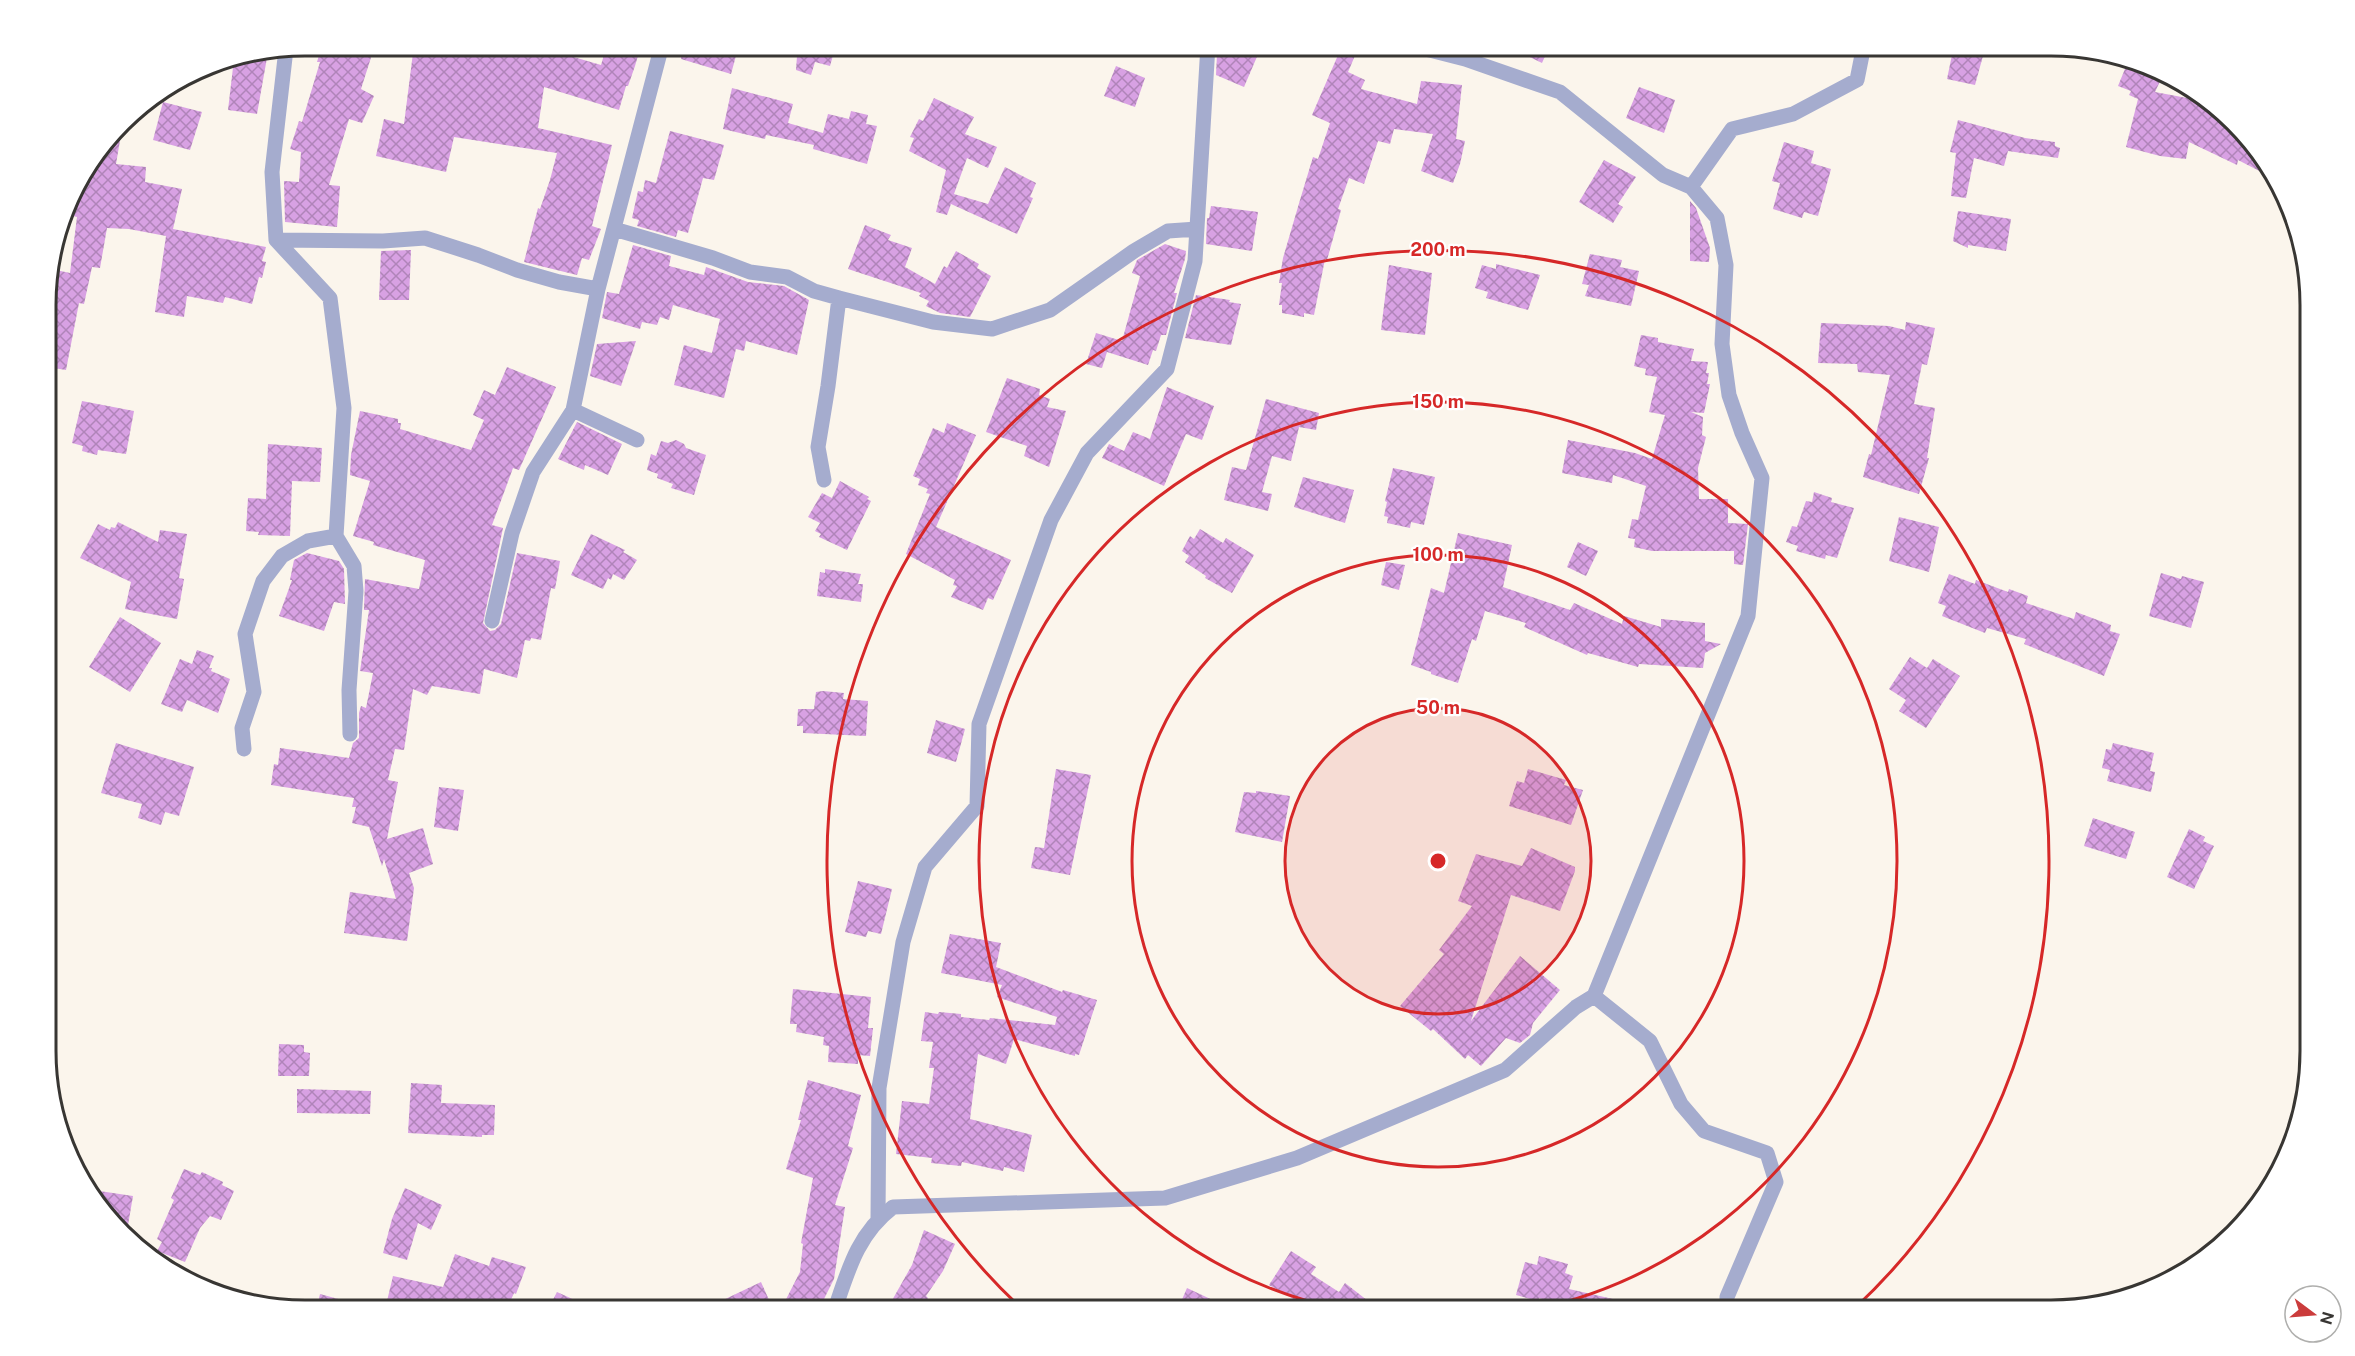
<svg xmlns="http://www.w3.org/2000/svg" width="2355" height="1356" font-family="'Public Sans',sans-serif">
  <defs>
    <pattern id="building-cross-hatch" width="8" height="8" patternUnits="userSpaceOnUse" patternTransform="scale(1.5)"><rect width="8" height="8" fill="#d8a1e3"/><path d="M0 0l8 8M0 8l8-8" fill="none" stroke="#b084b9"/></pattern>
  </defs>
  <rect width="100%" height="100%" fill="#fbf5ec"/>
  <!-- building -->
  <path fill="url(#building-cross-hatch)" d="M322,45H375L361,89L374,96L362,123L349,119L329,185L340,186L337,227L285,222L284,181L299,182L301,152L290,149L299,121L302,122L320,62H317Z
    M414,45H544L554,49L553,51L601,65L607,45H641L635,66L628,86H626L619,110L544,87L538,128L612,145L592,226L601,229L589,260L582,258L577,275L524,262L538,208L540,209L550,180L557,153L454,137L446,172L376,156L384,119L404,124Z
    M683,45H739L731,74L681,59Z
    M774,45H836L830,66L815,62L811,75L796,70L797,56L774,49Z
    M1221,45H1262L1244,87L1216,75L1217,54Z
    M1505,45H1550L1542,63Z
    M1956,45H1986L1975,85L1947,79L1953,50L1955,51Z
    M1342,46L1357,51L1348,72L1365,80L1361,89L1417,104L1421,81L1462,85L1456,139L1465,141L1460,164L1453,183L1421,171L1433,134L1394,129L1390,144L1378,141L1364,184L1349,178L1338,209L1341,210L1327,260L1325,259L1314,315L1304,313V317L1282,313V305H1279L1282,283H1279L1283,258L1300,200L1313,157L1318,159L1330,123L1312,115Z
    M268,52L257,114L228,110L234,59Z
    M2129,59L2164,73L2155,92L2203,101L2266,161L2275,179L2238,160L2237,165L2189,142L2186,159L2160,156L2126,147L2138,99L2129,95L2131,91L2118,86Z
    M1116,66L1145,78L1135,107L1104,96Z
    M1639,87L1675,100L1664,133L1626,118Z
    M732,88L793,104L788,123L823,133L828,114L849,119L851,111L868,115L866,124L877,126L867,164L813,149L814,145L766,135L765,139L723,129Z
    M934,98L974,117L965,134L997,147L988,168L967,158L954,194L988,204L1005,167L1036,183L1030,197L1033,198L1017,234L951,204L947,215L936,212L946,170L909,151L914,138L910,137L919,119L923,121Z
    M163,102L202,112L190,150L153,140Z
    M1958,120L2025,138L2055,142V146L2060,148L2058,158L2008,151L2004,166L1974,158L1966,198L1951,196L1956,153L1950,152Z
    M123,123L116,164L146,167L145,182L182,189L173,229L266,247L262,261L266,262L262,278L259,277L252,304L225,297L223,303L187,296L184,317L155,312L166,236L129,229L107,228L100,268L92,267L84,304L79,303L66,370L47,367V346L51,322L47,321V309L56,270L70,273L77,217L65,214L72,189Z
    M670,131L724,145L714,180L703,178L688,233L678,230L676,237L637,226L639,220L632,218L638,191L643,192L645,180L656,183Z
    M1784,142L1814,151L1811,163L1831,169L1818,216L1804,212L1802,218L1773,209L1780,183L1772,181Z
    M1604,160L1636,177L1618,204L1623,207L1613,223L1579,202Z
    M1690,201L1696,208L1710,248L1709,262L1690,261Z
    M1211,206L1258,212L1252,251L1206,244L1207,218H1209Z
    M1958,211L2011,219L2006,251L1968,245V248L1953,241Z
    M865,225L891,235L888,240L912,248L905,267L935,284L944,266L947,268L956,251L979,264L977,268L991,276L970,317L940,313L926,306L929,301L919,296L921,293L848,269Z
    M1165,244L1186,251L1185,259L1174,293H1177L1166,335H1161L1156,351L1153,350L1148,365L1107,352L1102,368L1086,364L1096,333L1122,341L1140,276L1132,273L1137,260Z
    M633,245L671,256L669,266L704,275L706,267L748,282L784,286L809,300L797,355L746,341L744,351L736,349L724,398L674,385L684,345L712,353L720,319L673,305L669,320L660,317L657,325L642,322L640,329L602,318L607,292L619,294Z
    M411,250L409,300H379L381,251Z
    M1590,254L1622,260L1620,267L1639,271L1631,306L1585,296L1589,285L1582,284Z
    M1496,264L1540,275L1528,310L1486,298L1488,292L1475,288L1482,265L1496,269Z
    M1389,265L1432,273L1425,335L1381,330Z
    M1196,295L1230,300L1229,302L1241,304L1231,345L1185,338Z
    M1906,322L1935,328L1927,365L1922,364L1914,404L1935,408L1927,458H1929L1919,494L1863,477L1869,454L1871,455L1890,375L1858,372L1857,364L1818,363L1821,323L1889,326L1905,330Z
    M1641,335L1658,338V342L1694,349L1691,361L1708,362L1706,373H1709L1707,384H1710L1704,413L1691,412L1703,417L1702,435L1706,437L1698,468L1699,499H1728V523L1748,524L1743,565L1734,564V551H1652L1634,547L1635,539L1628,538L1632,519L1638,520L1646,486L1613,475L1612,483L1562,473L1568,440L1635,453L1652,459L1665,415L1649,412L1657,377L1645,375L1646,369L1634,366Z
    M636,341L621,386L590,376L597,344Z
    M507,367L556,387L519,470L513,468L492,525L503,528L483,623L490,631L495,630L501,624L517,553L560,561L555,589L551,588L541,640L531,638L530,641L525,640L517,678L484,669L480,694L432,686L427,695L413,689L404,750L395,749L388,780L398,782L387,839L423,828L433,864L409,873L414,888L407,941L344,933L350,892L396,899L384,859L382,866L369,827L352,823L356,807H352L354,798L271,785L274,764L278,765L280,748L349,758L353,743L359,738V713L361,706L366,708L373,673L360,671L369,610H364L365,579L419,589L425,560L373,545L374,542L353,536L370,481L350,475L351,455L360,411L398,419V423H401L400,429L471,450L484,420L473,415L484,390L495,395Z
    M1007,378L1040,389L1039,395L1050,399L1047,407L1066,411L1049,467L1024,456L1027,446L986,432Z
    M1167,387L1214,406L1202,440L1186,434L1164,486L1102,458L1109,444L1124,451L1133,432L1150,439Z
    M1266,399L1319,413L1316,430L1299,427L1291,461L1272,456L1262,492L1272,494L1268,511L1224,500L1232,467L1246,470Z
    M82,401L134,411L126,454L98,450L97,455L82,451L83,446L72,443Z
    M577,422L622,444L608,475L585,465L584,470L558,459Z
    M947,423L976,435L936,527L1011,560L993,600L988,598L983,610L951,597L957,586L953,585L955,580L906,554L930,494L926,493L928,489L918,485L920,479L913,476L933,428L944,433Z
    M676,440L684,444L686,448L706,455L694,495L671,488L673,484L657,478L658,474L647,470L651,454L656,456L661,441L668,443Z
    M268,444L322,448L320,482L292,481L290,536L258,535L259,532L246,531L248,498L266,499Z
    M1393,468L1435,477L1424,525L1411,522L1410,528L1387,523L1388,517L1384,516L1387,502L1385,501Z
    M1303,477L1354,490L1345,523L1294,507Z
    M840,481L869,497L867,499L871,501L847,550L819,537L821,534L815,531L820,523L808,517L822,493L832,498Z
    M1814,492L1832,498L1831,502L1854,508L1837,558L1826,555L1825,559L1796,551L1798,546L1786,542L1792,526L1797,527L1806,501L1812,502Z
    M1899,517L1939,527L1929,572L1889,561Z
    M118,522L158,542L160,530L187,534L179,578L184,579L177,619L125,609L131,582L80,558L98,524L110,530L111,527L115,528Z
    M1200,529L1223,543L1226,538L1254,555L1232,593L1205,578L1206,576L1185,562L1189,556L1182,551L1190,536L1194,539Z
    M1458,533L1512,545L1503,587L1570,610L1574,603L1622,624L1624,616L1661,627V619L1705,623V641L1721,644L1705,653L1703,668L1639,664L1638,667L1588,653L1587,655L1524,627L1526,623L1485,611L1476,641L1472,639L1458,683L1431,674V672L1411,665L1431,588L1444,593Z
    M591,534L625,550L623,552L637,560L624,580L613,574L611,580L608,578L603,589L571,575Z
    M1578,542L1598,551L1586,576L1567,567Z
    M307,553L339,561L344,569L345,604L334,602L324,631L279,616L292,580H290L294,560Z
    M1386,562L1405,565L1399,590L1381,585Z
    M825,569L861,574L858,584H863L861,602L817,596L820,572L825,573Z
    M2161,573L2181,579L2182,576L2204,582L2191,628L2149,616Z
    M1949,574L1975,584L1976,580L2008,592L2009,589L2028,596L2026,603L2074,619L2076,612L2111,625L2110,631L2120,634L2104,676L2024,644L2026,639L1987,628L1985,633L1942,616L1946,606L1938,603Z
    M120,617L161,643L130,692L89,667Z
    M197,650L214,656L209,668H212L211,671L230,679L218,713L187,700L182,712L161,704L180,659L192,664Z
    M1910,657L1927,668L1933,659L1960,676L1926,728L1899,711L1906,700L1889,689Z
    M823,691L844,693L843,699L868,701L866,736L803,733V726H797L798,709H814L816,692Z
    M936,720L965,729L956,762L927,753Z
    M116,743L194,767L179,816L165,812L161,825L138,818L142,804L101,793Z
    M2113,743L2154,753L2150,771L2155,772L2151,792L2107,781L2110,770L2102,768L2106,749L2111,750Z
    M1056,769L1091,775L1070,875L1031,868L1035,847L1044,848Z
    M1528,769L1566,780L1564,785L1583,790L1571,825L1509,806L1517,781L1524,783Z
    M439,787L464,790L458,831L434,827Z
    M1256,791L1290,796L1282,842L1235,832L1244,792L1256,793Z
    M2093,818L2135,832L2126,859L2084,846Z
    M2189,829L2205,837L2203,841L2214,846L2194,889L2167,877Z
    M1531,848L1575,867V871L1560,911L1511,895L1471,1021L1520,956L1560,990L1533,1023L1530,1035L1520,1043L1506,1038L1481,1066L1468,1055L1465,1059L1433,1029L1431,1031L1400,1006L1444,954L1439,950L1472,906L1458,901L1476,854L1522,866Z
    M858,881L892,889L881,934L868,931L866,937L845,932Z
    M950,934L1001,943L996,967L1062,992L1063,990L1097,1000L1079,1055L1075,1054V1056L1014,1039L1006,1064L978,1054L970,1119L1032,1135L1024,1172L1004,1167L1003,1171L962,1162L961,1166L931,1163L932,1158L896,1154L902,1101L929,1104L934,1068H929L933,1042L921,1041L925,1012L938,1014L939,1012L961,1014V1017L989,1020L990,1018L1055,1025L1057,1017L997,997L1002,985L941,973Z
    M793,989L871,997L868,1028H873L870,1056L858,1055V1064L828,1062L829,1046L823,1045L824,1037L796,1032L797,1024H790Z
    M279,1044L304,1045V1052L310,1053L309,1076H278Z
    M808,1080L861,1095L848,1146L853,1148L835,1205L845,1207L834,1279L818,1311H780L800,1272L803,1244L801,1243L813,1178L786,1169L801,1120H798Z
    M411,1083L442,1085L441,1103L495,1105L494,1135H482V1137L408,1133Z
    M297,1089L371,1091L370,1114L297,1113Z
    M184,1169L200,1175L202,1172L223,1182L222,1185L234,1191L221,1220L210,1216L200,1228L185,1262L157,1251L162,1242L157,1239L174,1200L171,1198Z
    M405,1188L442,1205L431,1230L418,1223L407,1260L383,1253L392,1219Z
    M86,1189L133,1196L127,1231L89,1195Z
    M924,1230L955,1244L943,1271L926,1296L928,1298L920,1311H886L912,1265Z
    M1291,1251L1316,1267L1311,1274L1339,1292L1345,1283L1381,1311H1298L1302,1304L1269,1285Z
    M455,1254L489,1266L492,1257L526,1267L516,1294L514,1293L506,1311H488L472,1305L470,1311H453L420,1301L418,1310L387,1301L393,1276L443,1287Z
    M1539,1256L1568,1264L1565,1273L1573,1276L1569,1289L1635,1304L1634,1311H1585L1539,1298L1538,1301L1516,1295L1525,1262L1537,1265Z
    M761,1282L774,1311H700Z
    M1187,1288L1236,1311H1177Z
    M557,1292L599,1311H547Z
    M320,1294L364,1306V1311H316Z"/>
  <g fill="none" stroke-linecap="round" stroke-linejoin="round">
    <!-- minor -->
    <path stroke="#a5acce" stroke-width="15" d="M286,49L272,172L276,240L330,298L344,408L336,536L354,566L356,591L349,690L350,734
      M1691,187L1732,129L1793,114L1857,80L1864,45
      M614,229L713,258L750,272L787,277L814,291L839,298L828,386L818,447L824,480
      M276,240L383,241L425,238L478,255L517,270L559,282L598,289
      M839,298L933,322L992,329L1050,310L1134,251L1168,231L1197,229
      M637,440L573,410L598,289L662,45
      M492,621L512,533L533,472L573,410
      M244,749L242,728L254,692L245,634L263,581L282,556L308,541L336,536
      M1594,996L1650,1041L1681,1104L1704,1131L1767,1153L1776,1182L1727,1297V1311
      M878,1219L879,1088L903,942L925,867L977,806L979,724L1051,520L1087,453L1167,369L1195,261L1208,45
      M836,1306L853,1311
      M830,1311L836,1306C849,1267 859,1233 893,1207L1165,1198L1297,1158L1505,1070L1576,1007L1594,996L1748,616L1762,478L1742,433L1729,395L1722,344L1726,265L1717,218L1691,187L1663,175L1560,92L1465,59L1410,45"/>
  </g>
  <!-- distance rings -->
  <circle cx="1438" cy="861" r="153" fill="#d62828" fill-opacity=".12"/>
  <g fill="none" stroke="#d62828" stroke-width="3">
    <circle cx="1438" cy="861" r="153"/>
    <circle cx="1438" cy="861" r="306"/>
    <path d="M1343 1310A459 459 0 1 1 1533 1310"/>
    <path d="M1021 1308A611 611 0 1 1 1855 1308"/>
  </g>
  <!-- crop -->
  <path d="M0 0H2355V1356H0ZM305 56H2051A249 249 0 0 1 2300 305V1051A249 249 0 0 1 2051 1300H305A249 249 0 0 1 56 1051V305A249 249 0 0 1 305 56Z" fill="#fff" fill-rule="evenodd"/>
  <path fill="none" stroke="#383633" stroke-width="3" d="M305 56H2051A249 249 0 0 1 2300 305V1051A249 249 0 0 1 2051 1300H305A249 249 0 0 1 56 1051V305A249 249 0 0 1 305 56Z"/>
  <circle cx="1438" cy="861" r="9" fill="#d62828" stroke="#fff" stroke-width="3"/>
  <g font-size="18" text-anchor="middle" font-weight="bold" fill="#d62828" stroke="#fff" stroke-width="4.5" stroke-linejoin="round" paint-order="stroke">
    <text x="1438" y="256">200 m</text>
    <text x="1438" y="408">150 m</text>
    <text x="1438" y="561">100 m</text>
    <text x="1438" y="714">50 m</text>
  </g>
  <!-- north arrow -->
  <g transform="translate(2313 1314) rotate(106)"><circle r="28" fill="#ffffff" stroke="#afafad" stroke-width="1.5"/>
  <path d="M0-4.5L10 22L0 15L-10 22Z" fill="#cb3c3c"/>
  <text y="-9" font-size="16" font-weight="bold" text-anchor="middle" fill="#383633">N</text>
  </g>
</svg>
